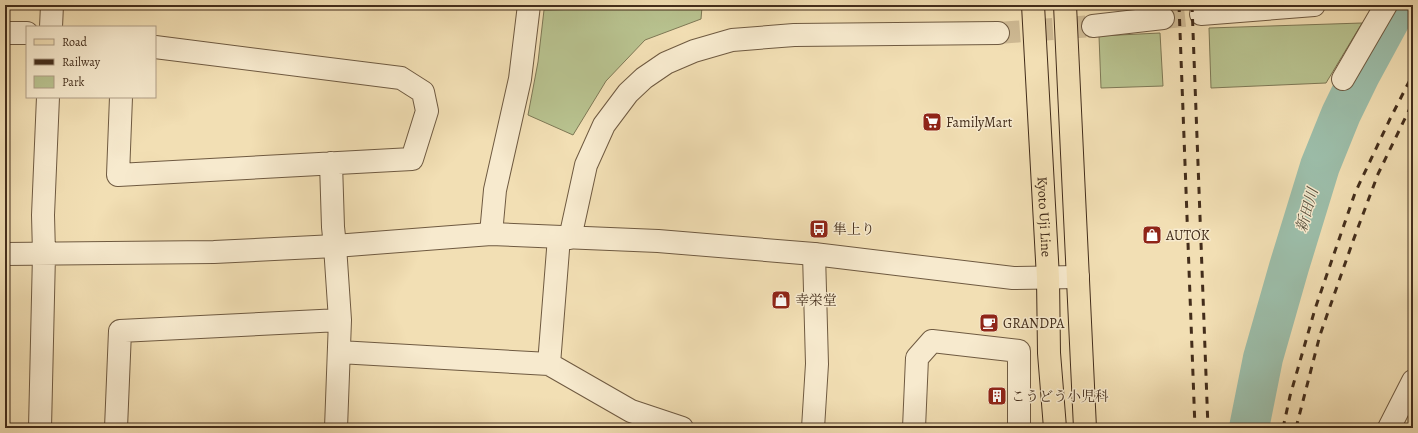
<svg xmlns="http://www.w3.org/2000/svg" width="1418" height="433" font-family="Alegreya,'Noto Serif JP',serif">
  <rect width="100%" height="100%" fill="#f2dfb4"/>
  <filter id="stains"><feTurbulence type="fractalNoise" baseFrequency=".005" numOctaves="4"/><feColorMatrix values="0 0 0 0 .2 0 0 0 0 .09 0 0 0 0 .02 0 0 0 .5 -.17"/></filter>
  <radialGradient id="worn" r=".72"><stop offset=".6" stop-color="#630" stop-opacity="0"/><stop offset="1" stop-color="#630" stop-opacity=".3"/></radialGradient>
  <!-- green -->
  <path fill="#b8c28f" stroke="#7e7855" d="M632,5H671L702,7L701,19L645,40L606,81L573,135L528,115L538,62L544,10L585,9Z
    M1362,23L1326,83L1211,88L1209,28Z
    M1160,33L1163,86L1101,88L1099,36Z"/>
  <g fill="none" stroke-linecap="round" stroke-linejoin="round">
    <!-- river -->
    <path stroke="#9cbda9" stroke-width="40" d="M1249,428L1263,358L1289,267L1320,166L1341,114L1360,75L1398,5"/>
    <!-- tertiary-tunnel -->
    <path stroke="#cfbb95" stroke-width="22" stroke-dasharray="22 11" stroke-linecap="butt" d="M1163,18L1201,14
      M998,33L1093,26"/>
    <defs>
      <path id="minor" d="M5,33H27
        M1343,79L1386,5
        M121,97L118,175L412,159L427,111L423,92L401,78L155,47
        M331,163L333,227L335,246L340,320L336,428
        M491,234L495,190L520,79L529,5
        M339,352L549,364L631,411L682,428
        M549,364L559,237
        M116,428L120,331L340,320
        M813,428L817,364L814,254
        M914,428L917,358L932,341L1019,351V428
        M1389,428L1413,381"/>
      <path id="tertiary" d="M1201,14L1314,5
        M1093,26L1163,18
        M51,27L52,5
        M570,238L586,165L604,125L628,93L644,78L666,63L694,51L732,40L794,35L998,33
        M5,254L214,252L335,246L491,234L658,241L814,254L1013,278L1078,277
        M40,428L44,254L43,215L48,97"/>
      <g id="primary">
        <path id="s1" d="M1033,5L1048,278L1049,353L1055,428"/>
        <path d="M1065,5L1085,428"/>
      </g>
    </defs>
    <!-- minor casing -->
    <use href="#minor" stroke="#6f5a41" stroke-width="24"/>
    <!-- tertiary casing -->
    <use href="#tertiary" stroke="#6f5a41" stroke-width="24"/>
    <!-- primary casing -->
    <use href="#primary" stroke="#432d1b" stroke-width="24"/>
    <!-- minor -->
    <use href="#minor" stroke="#f7eace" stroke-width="22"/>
    <!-- tertiary -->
    <use href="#tertiary" stroke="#f7eace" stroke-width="22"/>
    <!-- primary -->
    <use href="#primary" stroke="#f2dfb4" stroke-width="22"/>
    <!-- rail -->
    <path stroke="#432d1b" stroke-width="3" stroke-dasharray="7 7" stroke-linecap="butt" d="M1179,5L1195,428
      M1192,5L1208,428
      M1283,428L1290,396L1315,309L1355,193L1390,119L1413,74
      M1296,428L1320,335L1353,241L1378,174L1413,102"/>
  </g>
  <!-- icons -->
  <defs>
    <symbol id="supermarket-square" viewBox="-11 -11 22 22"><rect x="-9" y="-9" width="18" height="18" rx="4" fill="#8f2418" stroke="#f7eace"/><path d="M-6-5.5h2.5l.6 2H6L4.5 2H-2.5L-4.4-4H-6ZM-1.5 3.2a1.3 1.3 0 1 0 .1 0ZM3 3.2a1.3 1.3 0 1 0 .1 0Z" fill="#fff"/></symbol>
    <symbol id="bus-square" viewBox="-11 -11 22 22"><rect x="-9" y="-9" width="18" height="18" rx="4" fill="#8f2418" stroke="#f7eace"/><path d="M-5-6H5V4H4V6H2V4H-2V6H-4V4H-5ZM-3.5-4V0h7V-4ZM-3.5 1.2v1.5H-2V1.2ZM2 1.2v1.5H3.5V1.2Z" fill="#fff"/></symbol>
    <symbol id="shop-square" viewBox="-11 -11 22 22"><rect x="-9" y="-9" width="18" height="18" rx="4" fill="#8f2418" stroke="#f7eace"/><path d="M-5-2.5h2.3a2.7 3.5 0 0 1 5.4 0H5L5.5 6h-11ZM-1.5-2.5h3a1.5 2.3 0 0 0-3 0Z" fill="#fff"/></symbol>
    <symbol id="cafe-square" viewBox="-11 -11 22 22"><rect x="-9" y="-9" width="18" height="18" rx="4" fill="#8f2418" stroke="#f7eace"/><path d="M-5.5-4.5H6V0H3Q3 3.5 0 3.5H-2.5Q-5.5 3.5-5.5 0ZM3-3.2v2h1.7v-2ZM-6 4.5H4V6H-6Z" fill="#fff"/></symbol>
    <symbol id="building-square" viewBox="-11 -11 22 22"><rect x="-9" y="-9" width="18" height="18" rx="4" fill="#8f2418" stroke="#f7eace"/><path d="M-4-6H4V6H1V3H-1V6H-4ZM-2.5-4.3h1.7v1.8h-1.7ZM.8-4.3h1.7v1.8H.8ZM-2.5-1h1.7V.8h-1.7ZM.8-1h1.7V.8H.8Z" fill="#fff"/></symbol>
  </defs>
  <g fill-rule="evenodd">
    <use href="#supermarket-square" x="921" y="111" width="22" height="22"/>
    <use href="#bus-square" x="808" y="218" width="22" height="22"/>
    <use href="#shop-square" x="1141" y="224" width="22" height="22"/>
    <use href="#shop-square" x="770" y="289" width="22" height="22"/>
    <use href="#cafe-square" x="978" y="312" width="22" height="22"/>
    <use href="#building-square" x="986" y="385" width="22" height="22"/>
  </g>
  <g text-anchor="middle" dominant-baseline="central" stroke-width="3" stroke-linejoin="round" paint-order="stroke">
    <!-- poi labels -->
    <g font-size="14" fill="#432d1b" stroke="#f7eace" text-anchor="start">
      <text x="946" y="122">FamilyMart</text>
      <text x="833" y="229">隼上り</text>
      <text x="1166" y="235">AUTOK</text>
      <text x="795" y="300">幸栄堂</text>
      <text x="1003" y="323">GRANDPA</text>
      <text x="1011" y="396">こうどう小児科</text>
    </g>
    <!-- street labels -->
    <g font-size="14" fill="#432d1b" stroke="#f7eace">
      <text stroke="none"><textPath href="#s1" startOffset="212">Kyoto Uji Line</textPath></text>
    </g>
    <!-- water labels -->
    <g font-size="15" font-style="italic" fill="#59513e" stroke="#f7eace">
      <text transform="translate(1307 210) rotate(-74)">新田川</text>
    </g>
  </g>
  <!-- margin -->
  <rect width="1418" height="433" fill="none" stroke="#f2dfb4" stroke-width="20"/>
  <rect x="6" y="6" width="1406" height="421" fill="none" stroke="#432d1b" stroke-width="2"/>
  <rect x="10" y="10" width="1398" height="413" fill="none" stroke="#432d1b"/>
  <!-- legend -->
  <rect x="26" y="26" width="130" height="72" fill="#f7eace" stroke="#af9e86"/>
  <rect x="34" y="39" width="20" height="6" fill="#f2dfb4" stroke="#af9e86"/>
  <text x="62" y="46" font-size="12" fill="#432d1b">Road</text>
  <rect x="34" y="59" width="20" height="6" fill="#432d1b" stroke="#af9e86"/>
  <text x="62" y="66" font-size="12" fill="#432d1b">Railway</text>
  <rect x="34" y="76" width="20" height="12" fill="#b8c28f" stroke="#af9e86"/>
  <text x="62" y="86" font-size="12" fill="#432d1b">Park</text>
  <rect width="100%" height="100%" filter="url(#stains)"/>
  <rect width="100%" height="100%" fill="url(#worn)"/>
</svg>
